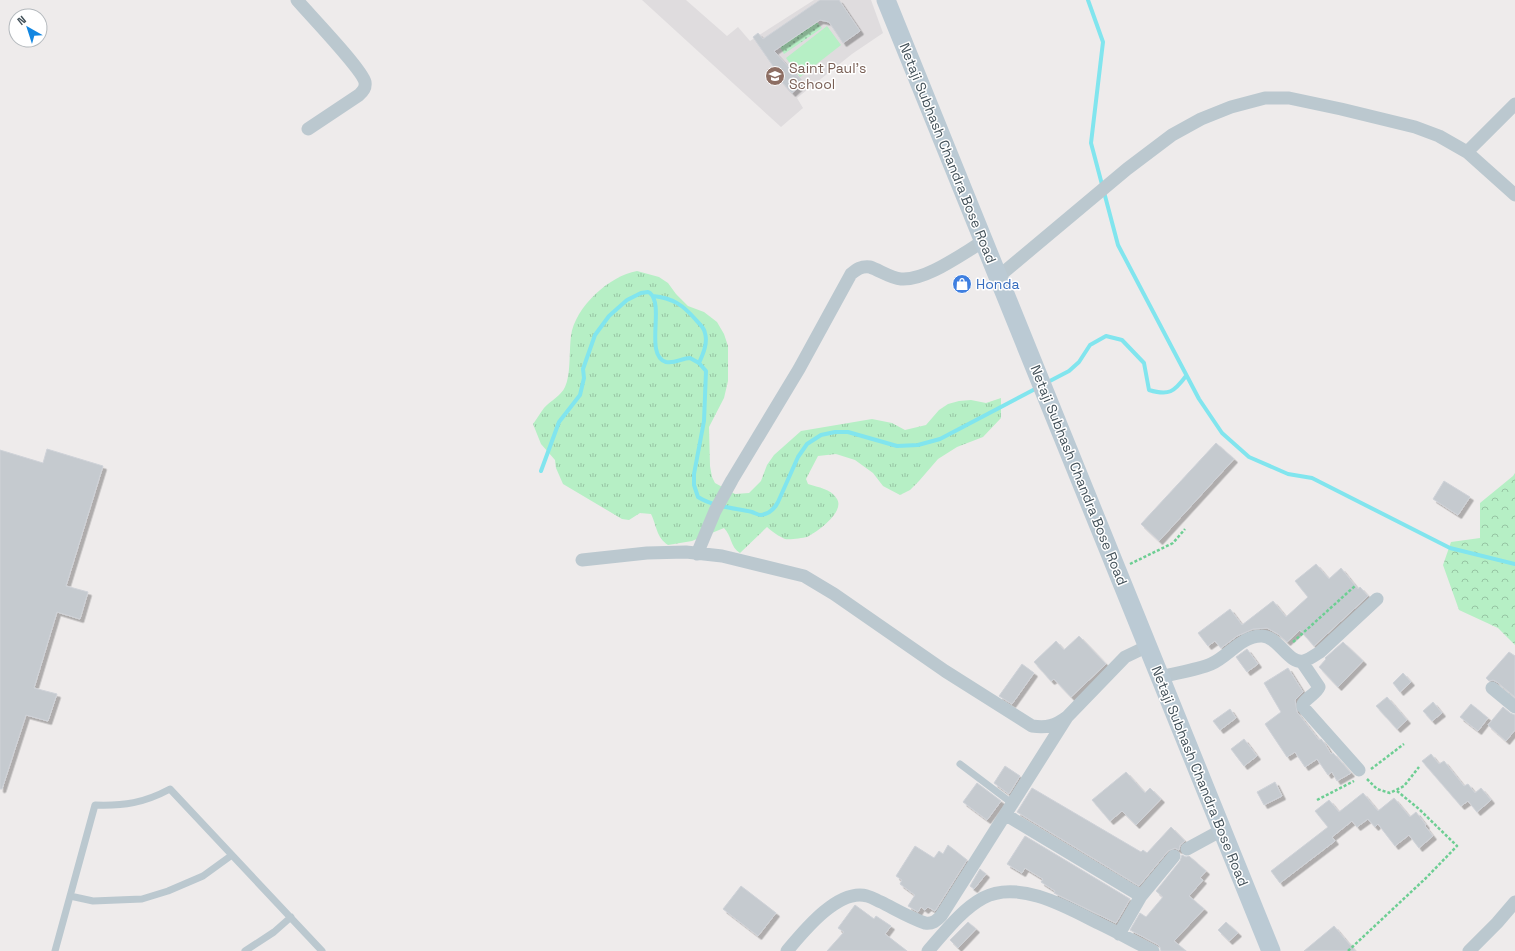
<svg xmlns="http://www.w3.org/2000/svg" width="1515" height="951" font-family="'Space Grotesk',sans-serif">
  <defs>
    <pattern id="grass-tufts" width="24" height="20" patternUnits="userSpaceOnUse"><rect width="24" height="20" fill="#b6efc5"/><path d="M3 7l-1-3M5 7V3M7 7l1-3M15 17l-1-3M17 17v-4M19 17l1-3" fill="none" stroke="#96c4a3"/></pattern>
    <pattern id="forest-crowns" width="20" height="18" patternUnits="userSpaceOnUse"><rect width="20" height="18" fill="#b6efc5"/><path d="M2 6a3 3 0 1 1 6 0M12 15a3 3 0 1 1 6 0" fill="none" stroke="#96c4a3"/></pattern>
    <pattern id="garden-dots" width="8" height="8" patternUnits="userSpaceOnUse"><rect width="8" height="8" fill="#b6efc5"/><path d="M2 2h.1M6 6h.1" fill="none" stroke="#96c4a3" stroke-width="1.8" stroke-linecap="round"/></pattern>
    <filter id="shadow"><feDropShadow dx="3.5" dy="3.5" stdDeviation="0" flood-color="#0004"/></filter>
  </defs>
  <rect width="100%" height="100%" fill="#eeebeb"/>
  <!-- education -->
  <path fill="#dfdcde" d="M642,0H686L727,36L738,27L750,41L814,0H871L883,33L852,54L797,98L803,108L781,127Z"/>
  <!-- grass -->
  <path fill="url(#grass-tufts)" d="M637,271L659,277L668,283L676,294L688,306L704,312L717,322L724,334L728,346V381L724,398L709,427L710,466L712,477L715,483L735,494L749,493L761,481L767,465L774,455L801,431L872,419L892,423L905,430L926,425L939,410L948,404L959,401L971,400L986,403L1001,398V418L983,437L957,447L938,459L919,481L910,490L900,495L883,486L873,473L855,460L836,454L818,456L806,479L808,484C819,488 830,488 837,499C845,512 817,532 807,537C802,538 790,540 785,539C780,537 771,531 767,527L740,553C730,547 732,536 724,528L692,541L668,545C656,537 657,526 651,514L640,513L629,520L622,519L563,484L556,468L555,460L541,444L533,424C537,419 540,413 544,408C550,401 561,396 565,387C571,375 569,351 571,336C575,307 609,276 637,271Z"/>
  <!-- forest -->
  <path fill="url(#forest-crowns)" d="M1515,473V645L1498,628L1459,610L1443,565L1451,542L1480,538V503L1513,476Z"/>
  <!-- garden -->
  <path fill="url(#garden-dots)" d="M817,22L822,28L784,54L780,47Z"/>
  <!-- pitch -->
  <path fill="#b6efc5" d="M827,26L841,45L800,77L786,58Z"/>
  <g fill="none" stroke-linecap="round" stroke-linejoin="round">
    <!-- stream -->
    <path stroke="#81e5ee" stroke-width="4" d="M1088,0L1103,42L1091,143L1118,245L1199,399L1222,433L1249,457L1288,474L1312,478L1450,548L1515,564
      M653,296C673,298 683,305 696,320C699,324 704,327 705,333C708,343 703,354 699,363
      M1046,383L1069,371L1079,362L1090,345L1106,336L1122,340L1144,363L1149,390C1169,396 1174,392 1186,376
      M541,471L559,422L580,395L584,378L583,369L595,335L609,316L627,300L641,293L648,292L650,293C665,306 644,355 666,362C675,364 682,358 690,358L699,363L706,371L704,421L694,474V485L698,497C714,507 734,508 752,512C755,513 758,515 761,515C769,514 775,508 778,502L798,457L807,444L821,435L835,432H848L897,446L918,445L940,439L1037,388"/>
  </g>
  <!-- building -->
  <path fill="#c5cacf" stroke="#cfd2d8" filter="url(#shadow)" d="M820,0H839L860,31L843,43L829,22L820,20L774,51L803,83L792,93L770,69L773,66L753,37L758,33L763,39Z
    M1216,443L1234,459L1159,541L1141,524Z
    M47,449L103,466L66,586L88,592L80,619L57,612L34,688L57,694L48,721L26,715L2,789H0V450L43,463Z
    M1444,481L1470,497L1458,515L1433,499Z
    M1316,564L1329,579L1341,568L1358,589L1360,587L1368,596L1314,646L1300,630L1287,642L1278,634L1267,628L1253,629L1237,636L1221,648L1215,641L1208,646L1198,633L1230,609L1242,625L1273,601L1286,617L1308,597L1295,581Z
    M1079,636L1106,664L1071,697L1054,679L1051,681L1034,662L1056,641L1064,650Z
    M1343,642L1363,661L1338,687L1319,667L1326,659L1325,658Z
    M1247,649L1258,664L1247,672L1236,657Z
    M1509,652L1515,656V697L1497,682L1493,680L1489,681L1486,678Z
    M1022,664L1034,673L1012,704L999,696Z
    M1288,668L1303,692L1295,700L1297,712L1319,740L1321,739L1325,744L1331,754L1333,753L1351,773L1337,781L1332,772L1328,775L1317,759L1305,767L1295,752L1287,757L1265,724L1281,712L1264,683Z
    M1403,673L1411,682L1400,692L1393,683Z
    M1387,697L1407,720L1397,729L1376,706Z
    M1433,702L1442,713L1432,721L1423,711Z
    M1471,704L1488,718L1478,731L1460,717Z
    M1503,707L1510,713L1515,715V730L1506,741L1488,725Z
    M1230,709L1236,718L1220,730L1213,721Z
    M1244,739L1257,756L1244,766L1231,749Z
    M1431,754L1439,764L1444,761L1464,786L1468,784L1475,793L1481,788L1491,800L1477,812L1468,801L1461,806L1422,761Z
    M1005,766L1020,776L1009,794L994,783Z
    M1126,772L1145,793L1150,788L1161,799L1136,825L1122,811L1110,821L1092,800Z
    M1275,782L1282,796L1264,805L1257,792Z
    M977,783L1001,801L987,820L963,802Z
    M1032,788L1141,852L1143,850L1147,853L1171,827L1185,841L1180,845L1179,850L1175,848L1168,851L1139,886L1017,812Z
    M1363,793L1378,811L1394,798L1410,817L1416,812L1426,825L1425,826L1433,836L1419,848L1409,835L1395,846L1378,824L1375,827L1368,819L1357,827L1352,821L1332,837L1335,841L1280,883L1271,871L1328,827L1315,811L1329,800L1339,812Z
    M1025,836L1130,899L1116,923L1054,893L1055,891L1041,882L1043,879L1025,868L1022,873L1007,864Z
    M948,845L967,860L935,911L928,907L925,910L921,907L918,912L908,906L915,895L900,884L902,880L896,876L915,846L934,858L939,851L943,854Z
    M1182,855L1186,857L1189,856L1206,871L1200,878L1203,880L1189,896L1204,909L1174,941L1186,951H1161L1160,947L1157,944L1130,930L1140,913L1146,917L1163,897L1156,891L1180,861Z
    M980,869L986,874L974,889L970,886Z
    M741,886L776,913L758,936L723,909Z
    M855,905L874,919L876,916L891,926L885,934L907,951H827L844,932L838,928Z
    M968,922L976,929L958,948L950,940Z
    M1226,922L1238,933L1229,941L1218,930Z
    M1334,926L1355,951H1304Z"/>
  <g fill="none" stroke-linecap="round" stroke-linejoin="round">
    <!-- path -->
    <path stroke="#6dce93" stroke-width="2.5" stroke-dasharray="3 2" stroke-linecap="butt" d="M1130,564L1173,543L1185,529
      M1293,642L1356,585
      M1371,769L1404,744
      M1367,779L1377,789L1390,793L1404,786L1419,767
      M1317,800L1354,781
      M1348,951L1426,878L1457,846L1419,809L1397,791"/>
    <!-- lane -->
    <path stroke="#bbc8cf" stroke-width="7" d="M960,764L1013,804
      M70,896L93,901L142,899L168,891L203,876L232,855
      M55,951L95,805C124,806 144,803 170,789L322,951
      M245,951L274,932L291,917"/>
    <!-- street -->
    <path stroke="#bbc8cf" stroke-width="13" d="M297,0C309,14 362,69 365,82C366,88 363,91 359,95L308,129
      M1467,152L1515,104
      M998,277L1127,169L1172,135L1201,119L1231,107L1265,98H1289L1341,109L1415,127L1439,136L1467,152L1515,195
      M697,554L715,511L732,480L799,369L851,274C857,269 861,266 870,267C879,270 891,278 901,279C926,281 963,253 984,241
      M582,560L647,553L686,552L722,556L804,576L834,594L945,671L1032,726C1047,728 1055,726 1067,717
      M1302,662L1319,687C1316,694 1307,697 1303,704V707L1359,770
      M1160,677C1175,673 1197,670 1211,664C1228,657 1241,636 1261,636C1278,635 1288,665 1304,661C1310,659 1315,655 1320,652L1377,599
      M1492,688L1515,707
      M1006,815L1141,896
      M1187,849L1222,830
      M1119,934L1141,896L1174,856
      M787,951C803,932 838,888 867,896C872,897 876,900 881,902C895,909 910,918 925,923C933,924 936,921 941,916L1067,717L1125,657L1148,646
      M928,951C944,933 961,910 983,898C1018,879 1067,907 1098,923C1117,932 1135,942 1153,951
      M1469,951L1497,923L1515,902"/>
    <!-- secondary -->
    <path stroke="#bbcad4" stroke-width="19" d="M886,0L1271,951"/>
  </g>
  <!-- icons -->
  <defs>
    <symbol id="school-disc" viewBox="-11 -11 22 22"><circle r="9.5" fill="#8d6e63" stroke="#fff"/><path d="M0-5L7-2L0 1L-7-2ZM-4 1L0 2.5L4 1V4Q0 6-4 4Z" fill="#fff"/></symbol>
    <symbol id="shop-disc" viewBox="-11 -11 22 22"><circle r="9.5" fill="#3f7fe0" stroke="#fff"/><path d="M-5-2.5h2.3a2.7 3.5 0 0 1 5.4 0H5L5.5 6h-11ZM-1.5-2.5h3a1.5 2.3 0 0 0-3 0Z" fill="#fff"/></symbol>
  </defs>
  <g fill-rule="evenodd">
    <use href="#school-disc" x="764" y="65" width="22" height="22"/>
    <use href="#shop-disc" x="951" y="273" width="22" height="22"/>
  </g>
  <g text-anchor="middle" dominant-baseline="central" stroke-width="3" stroke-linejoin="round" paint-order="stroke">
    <!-- education labels -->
    <g font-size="14" fill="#785e54" stroke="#fff" text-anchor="start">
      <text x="789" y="68">Saint Paul's<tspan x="789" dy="16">School</tspan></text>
    </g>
    <!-- street labels -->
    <g font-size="14" fill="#435159" stroke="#fff">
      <text transform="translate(948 153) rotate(68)">Netaji Subhash Chandra Bose Road</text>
      <text transform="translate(1079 475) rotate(68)">Netaji Subhash Chandra Bose Road</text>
      <text transform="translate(1200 776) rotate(68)">Netaji Subhash Chandra Bose Road</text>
    </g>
    <!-- shop labels -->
    <g font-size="14" fill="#366cbe" stroke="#fff" text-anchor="start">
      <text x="976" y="284">Honda</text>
    </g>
  </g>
  <!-- north arrow -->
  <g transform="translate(28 28) rotate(321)"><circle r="19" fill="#ffffff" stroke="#b4b9bd"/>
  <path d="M0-3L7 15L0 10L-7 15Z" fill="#1286e1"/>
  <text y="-6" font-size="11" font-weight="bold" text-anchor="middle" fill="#435159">N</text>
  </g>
</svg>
